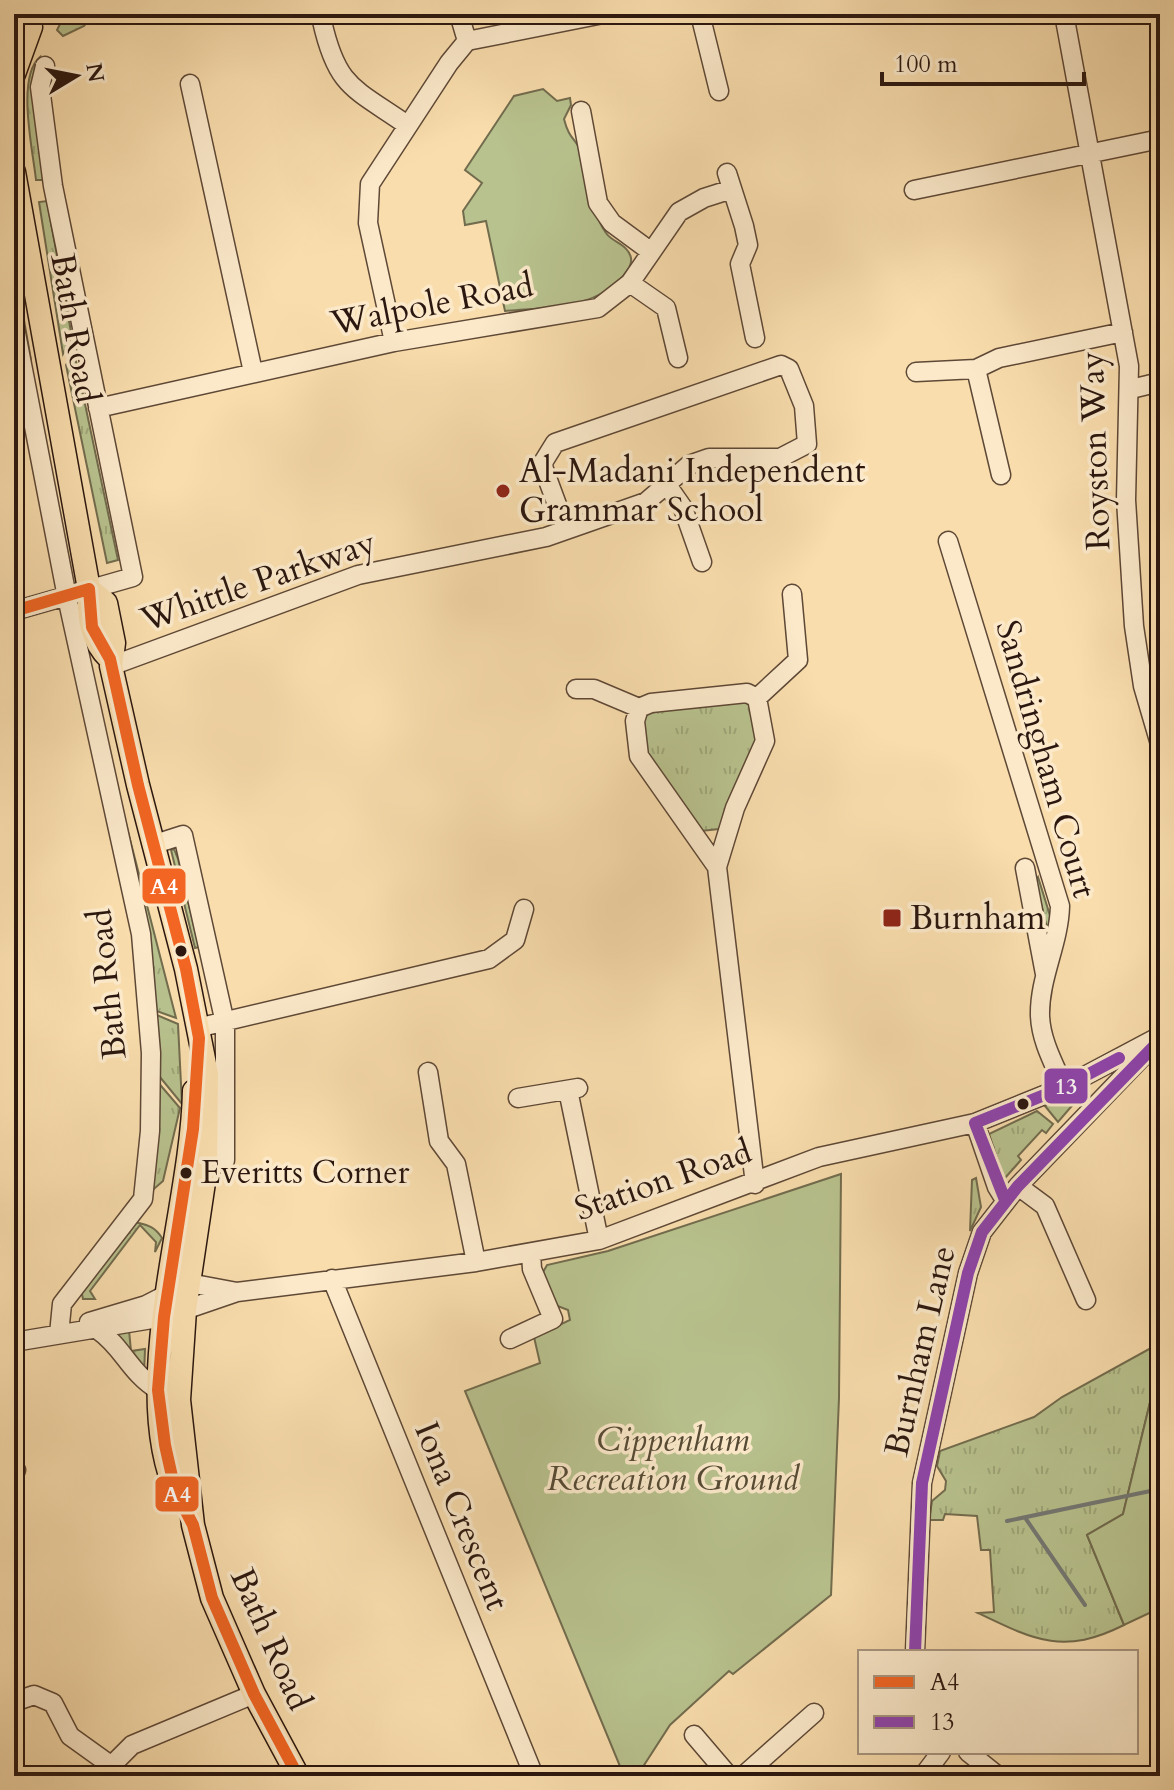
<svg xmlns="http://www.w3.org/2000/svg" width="1174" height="1790" font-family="Cardo,serif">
  <defs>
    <pattern id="grass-tufts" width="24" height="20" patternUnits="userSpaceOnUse" patternTransform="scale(2)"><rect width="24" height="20" fill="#b8c28e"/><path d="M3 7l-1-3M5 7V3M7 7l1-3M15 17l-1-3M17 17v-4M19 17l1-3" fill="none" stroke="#9ea679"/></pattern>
  </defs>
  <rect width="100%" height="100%" fill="#f9ddad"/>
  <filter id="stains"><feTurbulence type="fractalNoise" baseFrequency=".0025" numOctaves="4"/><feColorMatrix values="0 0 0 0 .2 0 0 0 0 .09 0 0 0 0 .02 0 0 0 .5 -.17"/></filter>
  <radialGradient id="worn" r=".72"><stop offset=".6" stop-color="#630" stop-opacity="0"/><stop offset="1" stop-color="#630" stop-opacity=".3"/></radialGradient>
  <!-- grass -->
  <path fill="url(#grass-tufts)" stroke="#726c4e" stroke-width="2" d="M65,14H94L84,26L63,36L57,30Z
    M40,57L34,88L44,180H36C33,151 16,77 40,57Z
    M47,201L72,337L63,354L39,202Z
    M14,263L31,360V386L14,306Z
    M74,352L118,560L107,563L66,365Z
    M743,700L754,708L758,738L719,829L701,831L643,752L641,721L651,711Z
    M109,758L176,1018L151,1009Z
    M174,849L178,859L199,947L195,948L171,850Z
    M1038,877L1052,922L1048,931L1035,881Z
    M152,1013L178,1024L182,1104L155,1071Z
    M156,1080L180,1108L163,1181L147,1195Z
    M1089,1086L1058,1122L1045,1106Z
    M1037,1111L1053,1124L1046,1133L1042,1130L1018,1156L1021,1160L1005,1178L1001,1176L986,1139L989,1134Z
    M976,1178L981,1207L970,1231L972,1180Z
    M131,1221C144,1225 153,1224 162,1238L155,1252L156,1242L140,1225L90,1291L95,1299H83L81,1290Z
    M129,1330L131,1351L145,1349L144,1375L113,1335Z
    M1160,1343V1361L1123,1514L1087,1535L1124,1625C1064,1655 1036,1641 978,1613L994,1612L990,1550H981L977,1516L945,1514L943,1520H929L932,1501L945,1490L946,1481L937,1466L940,1451L1034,1417L1062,1397Z"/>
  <!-- green -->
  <path fill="#b8c28e" stroke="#726c4e" stroke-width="2" d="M543,89L557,101L570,98L571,105L564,119C569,139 575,138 581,151C593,177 588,207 606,233C613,243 628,244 631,258C632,265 628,270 624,275C595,310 547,307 505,311L486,221L465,225L463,211L482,183L465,170L514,96Z
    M841,1174L839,1398L831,1595L733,1674L729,1671L670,1725L637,1776H624L465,1391L540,1363L534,1337L570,1320L568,1310L555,1305L542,1274L547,1265L608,1251Z
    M1160,1361V1608L1124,1625L1087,1535L1123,1514Z"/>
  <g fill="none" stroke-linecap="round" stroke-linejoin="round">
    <!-- stream -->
    <path stroke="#747874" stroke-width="4" d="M1026,1519L1085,1605
      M1007,1521L1160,1489"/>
    <defs>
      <path id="minor" d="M459,14L467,41
        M700,14L719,91
        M1064,14L1129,366L1126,500L1134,626L1143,686L1160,744
        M322,21C337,88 354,88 407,125
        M190,84L253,372
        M581,111L598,203L612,223L650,251
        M727,173L744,226L748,245L740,264L755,338
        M914,190L1160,139
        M630,283L666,308L678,358
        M14,323L67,597L141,934L151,1053L150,1131L143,1199L62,1304L59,1334
        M394,342L368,223L370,184L449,63L467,41L603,14
        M976,369L1001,475
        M916,372L976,369L999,358L1123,332
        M1131,389L1160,382
        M98,408L394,342L598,308L630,283L679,212L704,198L732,189
        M667,485L683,508L702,562
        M948,541L1060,906C1059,944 1039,978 1040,1016C1041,1041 1054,1064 1064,1087
        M14,611L133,577L53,186L40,87L45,66
        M111,666L358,575L546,537L646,502L689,465L709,458H780L807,444L804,406L789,369L781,365L555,443L542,464L566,529
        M576,689H594L639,708
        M757,698L798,660L792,594
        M155,844L183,835L225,1023V1160L206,1169
        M717,867L639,756L635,721L639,708L651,703L747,693L757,698L765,741L735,808L717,867L755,1184
        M1025,868L1045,974
        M197,1028L489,959L515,940L524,909
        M428,1072L439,1141L456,1164L476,1262
        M568,1090L599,1240
        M518,1098L578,1088
        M975,1123L997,1187L1005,1200
        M1018,1186L1045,1206L1086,1300
        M332,1279L534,1776
        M89,1322L146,1305L189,1283L237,1292
        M98,1330C123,1347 129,1372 158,1390
        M510,1339L553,1319L532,1269L531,1253
        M14,1342L164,1317L237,1292L476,1262L599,1240L819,1157L975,1123L1064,1087L1160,1036
        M14,1469L16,1470
        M915,1652L922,1483L968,1273L982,1232L1018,1186L1149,1050
        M14,1702L34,1695L53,1703L70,1736L109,1764
        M694,1735L729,1776
        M968,1752L998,1776
        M101,1776L132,1745L254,1694
        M743,1776L814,1713
        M923,1776L941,1752"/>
      <path id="major" d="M14,74L31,27
        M14,172L89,589C88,616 90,640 110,659
        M89,589L106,603L114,643L111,666L138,785L186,969L207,1074L206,1169L185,1310L179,1400L193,1525L212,1598L254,1694L298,1776
        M178,1496C127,1388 192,1209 194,1091"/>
    </defs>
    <!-- minor casing -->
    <use href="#minor" stroke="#5e4836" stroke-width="21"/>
    <!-- major casing -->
    <use href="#major" stroke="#2b170f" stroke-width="25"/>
    <!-- minor -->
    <use href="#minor" stroke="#fbe9ca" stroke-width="18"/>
    <!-- major -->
    <use href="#major" stroke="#f9ddad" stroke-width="22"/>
    <defs>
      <path id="bus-1" d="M89,589L92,627L110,659L138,785L186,969L199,1038L193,1129L164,1317L158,1390L165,1445L175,1490L193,1525L212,1598L254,1694L298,1776
        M14,611L89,589"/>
      <path id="bus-2" d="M1005,1200L975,1123L1064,1087L1119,1058
        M915,1652L922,1483L968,1273L982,1232L1018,1186L1160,1040"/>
    </defs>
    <!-- bus-1 casing -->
    <use href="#bus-1" stroke="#fbe9ca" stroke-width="18"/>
    <!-- bus-2 casing -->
    <use href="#bus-2" stroke="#fbe9ca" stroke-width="18"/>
    <!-- bus-1 -->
    <use href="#bus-1" stroke="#f26522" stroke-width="12"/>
    <!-- bus-2 -->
    <use href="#bus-2" stroke="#8e44ad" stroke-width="12"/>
  </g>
  <!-- markers -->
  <g fill="#8f2418" stroke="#fbe9ca" stroke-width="3">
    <circle cx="503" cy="491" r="8"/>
    <rect x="882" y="908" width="20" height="20" rx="4"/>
  </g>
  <g fill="#2b170f" stroke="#fbe9ca" stroke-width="3">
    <circle cx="181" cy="951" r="7"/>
    <circle cx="1023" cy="1104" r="7"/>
    <circle cx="186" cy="1173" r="7"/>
  </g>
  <g text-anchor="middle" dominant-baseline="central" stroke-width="7" stroke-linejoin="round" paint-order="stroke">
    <!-- bus labels -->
    <g font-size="32" fill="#2b170f" stroke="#fbe9ca" text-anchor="start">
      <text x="201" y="1173">Everitts Corner</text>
    </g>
    <!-- street labels -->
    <g font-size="34" fill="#2b170f" stroke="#fbe9ca">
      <text transform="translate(432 304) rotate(-11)">Walpole Road</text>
      <text transform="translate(75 328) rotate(80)">Bath Road</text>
      <text transform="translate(1095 451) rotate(-92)">Royston Way</text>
      <text transform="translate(258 581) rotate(-19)">Whittle Parkway</text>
      <text transform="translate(1046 759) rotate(74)">Sandringham Court</text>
      <text transform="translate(107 984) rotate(-96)">Bath Road</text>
      <text transform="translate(663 1180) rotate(-19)">Station Road</text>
      <text transform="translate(920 1351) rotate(-77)">Burnham Lane</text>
      <text transform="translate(462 1516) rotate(68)">Iona Crescent</text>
      <text transform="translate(271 1639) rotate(66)">Bath Road</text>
    </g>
    <!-- poi labels -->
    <g font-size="34" fill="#2b170f" stroke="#fbe9ca" text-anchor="start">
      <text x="519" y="471">Al-Madani Independent<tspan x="519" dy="39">Grammar School</tspan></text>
      <text x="910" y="918">Burnham</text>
    </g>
    <!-- park labels -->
    <g font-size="34" font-style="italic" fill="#554a35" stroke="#fbe9ca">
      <text x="673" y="1440">Cippenham<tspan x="673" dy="39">Recreation Ground</tspan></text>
    </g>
  </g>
  <g stroke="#fbe9ca" stroke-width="3">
    <rect x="141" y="867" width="46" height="38" rx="8" fill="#f26522"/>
    <rect x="1043" y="1067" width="46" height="38" rx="8" fill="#8e44ad"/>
    <rect x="154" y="1475" width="46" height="38" rx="8" fill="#f26522"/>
  </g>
  <g font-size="22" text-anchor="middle" font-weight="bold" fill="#fff">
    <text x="164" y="894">A4</text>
    <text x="1066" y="1094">13</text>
    <text x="177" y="1502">A4</text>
  </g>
  <!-- margin -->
  <rect width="1174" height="1790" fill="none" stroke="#f9ddad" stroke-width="48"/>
  <rect x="16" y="16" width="1142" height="1758" fill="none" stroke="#2b170f" stroke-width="4"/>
  <rect x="24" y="24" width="1126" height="1742" fill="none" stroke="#2b170f" stroke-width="2"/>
  <!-- legend -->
  <rect x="858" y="1650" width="280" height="104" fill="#fbe9ca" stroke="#a8957f" stroke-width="2"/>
  <rect x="874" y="1676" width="40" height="12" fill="#f26522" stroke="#a8957f" stroke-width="2"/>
  <text x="930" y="1690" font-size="24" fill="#2b170f">A4</text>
  <rect x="874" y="1716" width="40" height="12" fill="#8e44ad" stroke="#a8957f" stroke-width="2"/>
  <text x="930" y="1730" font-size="24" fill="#2b170f">13</text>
  <!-- north arrow -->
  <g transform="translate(76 76) rotate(80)" stroke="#fbe9ca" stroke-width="6" paint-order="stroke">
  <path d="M0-6L14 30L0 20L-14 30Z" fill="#2b170f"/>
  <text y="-12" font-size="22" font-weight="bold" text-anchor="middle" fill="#2b170f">N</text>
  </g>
  <!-- scale -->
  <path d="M882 72v12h202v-12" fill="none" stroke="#2b170f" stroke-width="4"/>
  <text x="894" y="72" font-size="24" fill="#2b170f" stroke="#fbe9ca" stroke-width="6" paint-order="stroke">100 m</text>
  <rect width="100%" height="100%" filter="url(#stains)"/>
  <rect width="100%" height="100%" fill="url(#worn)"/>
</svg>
